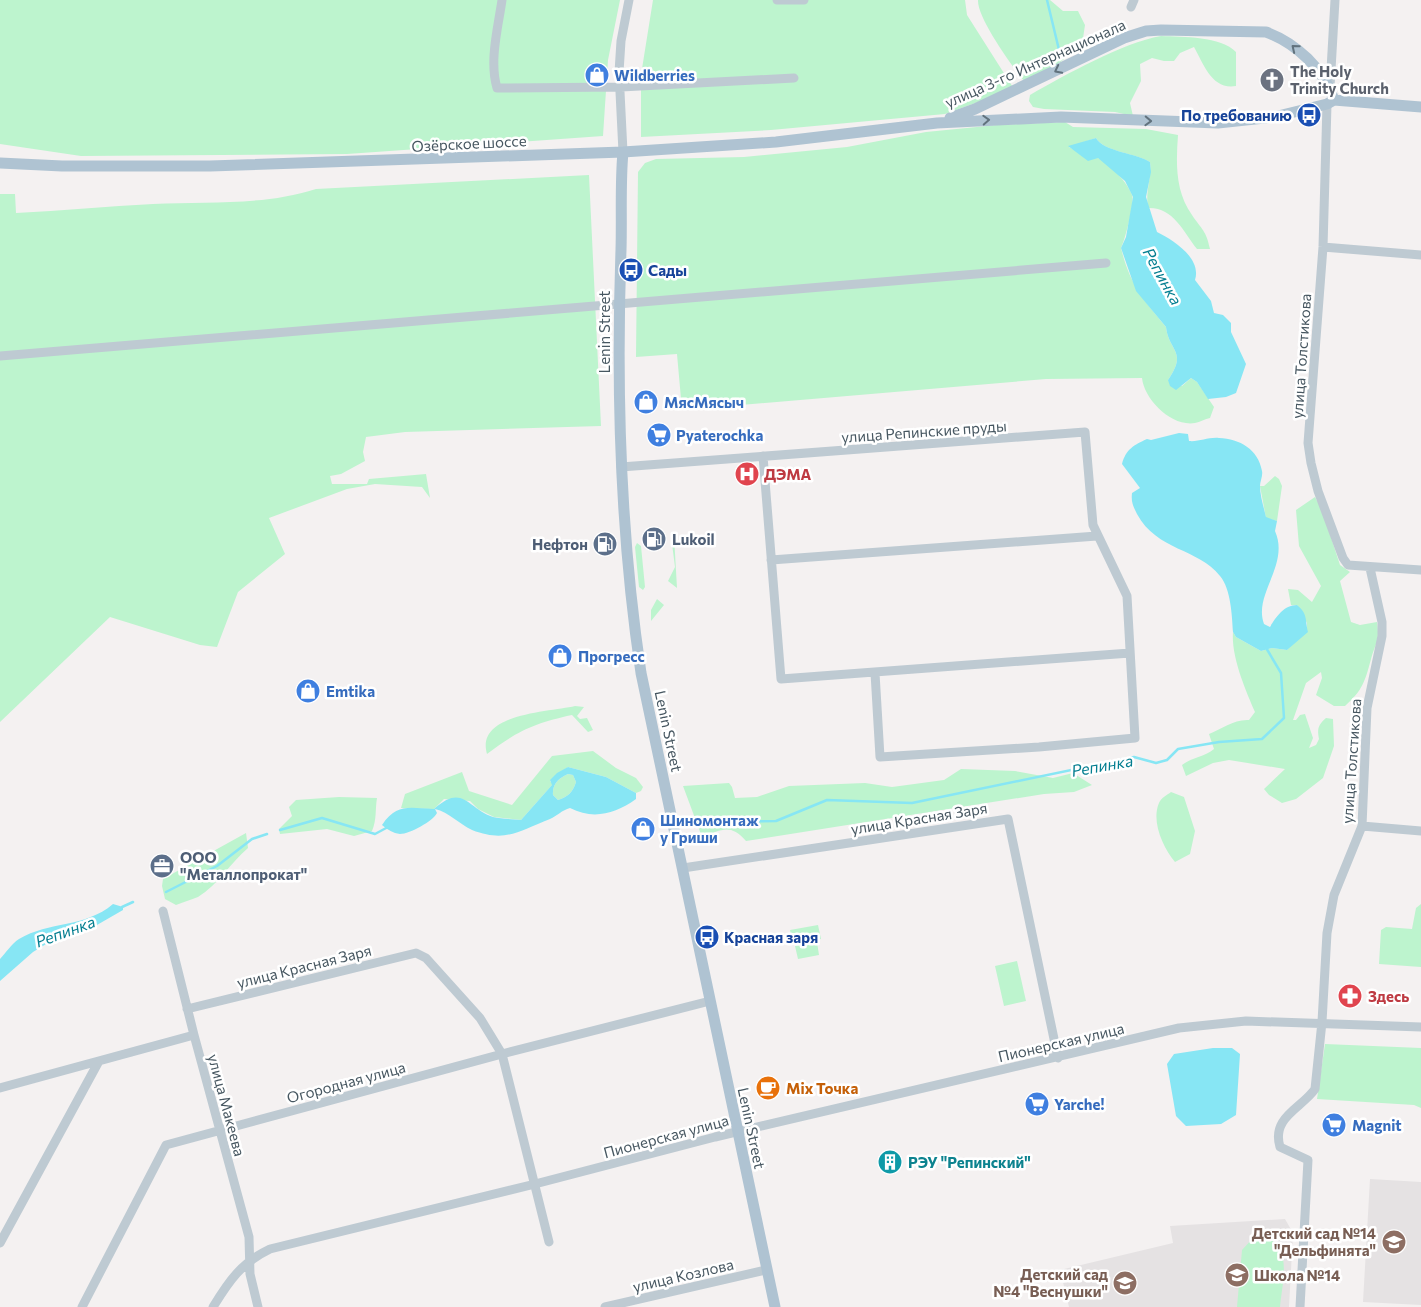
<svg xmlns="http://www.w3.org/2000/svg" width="1421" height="1307" font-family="Commissioner,sans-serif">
  <rect width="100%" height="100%" fill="#f4f1f1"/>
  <!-- education -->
  <path fill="#e5e2e3" d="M1370,1179L1421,1182V1305L1363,1302Z
    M1285,1219L1293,1233L1289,1307H1069L1060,1270L1173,1243L1170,1226Z"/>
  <!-- green -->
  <path fill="#bdf4ce" d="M0,0H620L608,60L603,136L347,154L81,156L0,144Z
    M653,0H965L967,15L1014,89L945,114L771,130L641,137V75Z
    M978,0H1050L1063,11H1078L1085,25L1082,45L1054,67L1024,81C1012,66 977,18 978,0Z
    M1161,36C1183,37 1221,36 1236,52V86C1212,90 1204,65 1194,47L1180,53L1174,61H1164L1152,58L1140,64L1141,81L1130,103L1133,116L1115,112L1044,109L1033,107L1029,101L1030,95C1065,75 1122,43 1161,36Z
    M1065,122L1073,127L1146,129L1178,135C1176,163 1175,191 1192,215C1202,230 1206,230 1210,249H1197C1183,231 1173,207 1148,208C1145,191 1152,177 1150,162C1136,153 1104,152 1096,138L1069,147C1078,153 1089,152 1098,158C1110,164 1128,183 1132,195C1135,202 1125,240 1121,248C1130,285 1143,299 1166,327C1169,352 1188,351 1168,380L1182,386L1191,378L1197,382L1214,407L1210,418C1205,419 1200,422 1195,423C1171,427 1144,399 1142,378L1046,379L682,410L677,354L636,357L638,172L645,163L656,159L744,157L847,147L926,132L997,125Z
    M589,175L601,426L405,432L366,437L363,452L365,461L341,474L330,476L332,484H367L369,479L426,474L430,498L422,487L375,484L347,489L269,518L285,554L238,592L217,647L200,645L110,617L0,722V194H15L16,213C62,211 108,206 153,204C208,201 264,206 316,189Z
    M1275,476L1279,479L1282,486L1277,521L1266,518L1260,486H1264Z
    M1315,497L1322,510L1340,565L1350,572L1340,581L1351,622L1360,625L1377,622C1380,642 1376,641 1371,659C1365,681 1363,690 1345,706H1334L1316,695L1322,678L1321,672L1306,683L1293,720H1296L1300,715L1305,714L1313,738L1309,748L1316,745L1319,739C1317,729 1318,725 1326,718L1333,719L1334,746L1323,778L1296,799L1282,803L1269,795L1264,789L1285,769L1229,760L1213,763L1186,776L1182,765C1192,757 1205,757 1214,749L1209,734C1222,729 1234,719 1249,720L1255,712C1246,691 1231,657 1233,632L1236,637L1261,651L1272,648L1287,650L1307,628V623L1297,605H1291L1288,589L1298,590L1312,602L1321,586L1299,546L1296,510Z
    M671,536H674L677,588L668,581L675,567Z
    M637,543L641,546L645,587L643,590L639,587L635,547Z
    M657,599L664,605L651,621V610Z
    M575,706L584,707L577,716L580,719L587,718L593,730L588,732L572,715C535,723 517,731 487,754C475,713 550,712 575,706Z
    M593,751L616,768L636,778L643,787L641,791L636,793L606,777L568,767L550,781L553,784L521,820L494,817L478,809L470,801L444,799L434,809L401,808L405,794L462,772L469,791L512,805L552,756Z
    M961,769L1015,771L1053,778L1073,773L1092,785L1074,792L1044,794L746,841C730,823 722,830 702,837L683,786L729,783L732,787L735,798L757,797L789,786L865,783L892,787L944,780Z
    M568,774L573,775L576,782C573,792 568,797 558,800L553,795C552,784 559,778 568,774Z
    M1171,792L1184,797L1195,831L1190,854L1175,862C1163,848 1151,821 1159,803C1161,798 1167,795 1171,792Z
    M339,797L377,798C375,810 377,819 372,831L354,836L327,829L280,834L279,829L292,816L289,807L296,800Z
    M246,833L248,848C231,862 218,885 198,897C191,900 183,902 176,905L165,899L162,886L163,879Z
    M1421,904V967L1379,964L1381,930L1386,927L1412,929L1416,908Z
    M818,925L821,939L793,944L790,930Z
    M817,942L819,955L798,959L795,946Z
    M1017,961L1026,1001L1004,1006L995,966Z
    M1325,1044L1421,1048V1108L1414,1105L1317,1099Z
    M1262,1237C1294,1243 1282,1283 1280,1307H1237L1242,1250L1253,1238Z"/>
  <!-- water -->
  <path fill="#87e6f4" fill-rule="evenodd" d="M1096,138C1104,152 1137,153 1150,162L1151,172L1146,197L1157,232C1173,240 1202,258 1195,280L1211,301L1214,313L1223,315L1231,323V332L1246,364L1236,393L1226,397L1208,399L1197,382L1191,378L1176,390L1170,386L1168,380C1188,351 1169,352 1166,327L1136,291L1121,248L1126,237L1133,197L1125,181L1098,158L1088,161L1068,146Z
    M1179,433L1188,434L1189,441C1199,442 1208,437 1219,438C1240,439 1258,449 1262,471C1263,476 1260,481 1260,486C1260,496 1264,508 1266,517L1277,521L1275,531C1290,565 1253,594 1264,624L1270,627C1276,617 1284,605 1297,605C1308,614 1305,620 1308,632L1287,650L1272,648L1261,651L1236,637L1233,632C1232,616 1231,589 1220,576C1198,548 1157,551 1137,514C1133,506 1131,502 1132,493L1140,488L1122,464C1126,449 1134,445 1147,439L1151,440Z
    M568,767L606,777L636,793V799C615,814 593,820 570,808C562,810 557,816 550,819C519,831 506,843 472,830C459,824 449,812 435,809L437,813C433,821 410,834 400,834C393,833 388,830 382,825C397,803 409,808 434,809C463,783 467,808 493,817C501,819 512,819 521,820L552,785L550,780L557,773ZM568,774L573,775L576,782C573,792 568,797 558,800L553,795C552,784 559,778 568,774Z
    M113,904L123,907V910L90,929L74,936L51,941L33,952L0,981V959C6,953 11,944 19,939C49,921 85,928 113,904Z
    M1213,1048H1232L1240,1054L1236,1115L1221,1124L1186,1126L1176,1116L1167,1064L1174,1054Z"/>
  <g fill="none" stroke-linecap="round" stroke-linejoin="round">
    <!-- stream -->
    <path stroke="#87e6f4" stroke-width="2.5" d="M1047,0L1060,54
      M698,817L718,822L776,821L827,800L912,803L1134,757L1156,763L1167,760L1178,749L1219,742L1262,739L1284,718L1281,673L1265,646
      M280,830L322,818L375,834L388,827
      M166,892L217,866L252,839L267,834
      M122,907L133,902"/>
    <!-- minor -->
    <path stroke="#becad2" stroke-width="9" d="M502,0C498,28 489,61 497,88L621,87L794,78
      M777,0H804
      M1131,7L1134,0
      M1330,87L1335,0
      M1327,104L1323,247L1308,443L1311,463L1318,491L1343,558L1348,565L1421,570
      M623,152L619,72L621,41L629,0
      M1323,247L1421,255
      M0,356L1106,263
      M763,456L781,679L1130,653
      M621,467L1085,432L1093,525L1127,596L1135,738L1039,747L880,757L875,673
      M771,560L1097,536
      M1362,826L1421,831
      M683,868L1008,819L1058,1058
      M163,911L194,1035L249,1237L250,1274L258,1307
      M187,1009L416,953L426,958L480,1018L502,1054L549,1242
      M0,1088L194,1035
      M0,1243L99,1061
      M82,1307L166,1145L502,1054L710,1001
      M213,1307C229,1281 241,1263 270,1249L535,1184L715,1137L1179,1028L1246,1021L1421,1027
      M605,1307L766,1270
      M1300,1307L1308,1160L1280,1147C1271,1117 1302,1108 1315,1089L1322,1022L1327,933L1334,895L1362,826L1367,708L1382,636V622L1370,568"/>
    <!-- major -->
    <path stroke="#afc3d2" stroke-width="11" d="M950,118L975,109L1124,38L1146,31L1161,30L1266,32C1296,43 1324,69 1334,100
      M623,152C620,184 622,217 621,250C616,392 620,533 641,673L775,1307
      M0,163L62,166H210L623,152L776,142L937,123L1061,117L1218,123L1274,117L1327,104L1334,100L1421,107"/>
  </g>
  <!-- one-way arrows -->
  <defs><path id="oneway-chevron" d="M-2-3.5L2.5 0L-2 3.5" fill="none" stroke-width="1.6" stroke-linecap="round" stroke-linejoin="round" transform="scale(1.25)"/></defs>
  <g stroke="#61727d">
    <use href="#oneway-chevron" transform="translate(1295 48) rotate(-141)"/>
    <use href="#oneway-chevron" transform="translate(1058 70) rotate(153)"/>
    <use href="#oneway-chevron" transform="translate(986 120) rotate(-3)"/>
    <use href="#oneway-chevron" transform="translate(1148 121) rotate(2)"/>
  </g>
  <!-- icons -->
  <defs>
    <symbol id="shop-disc" viewBox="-11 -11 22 22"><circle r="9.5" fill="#3f7fe0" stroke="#fff"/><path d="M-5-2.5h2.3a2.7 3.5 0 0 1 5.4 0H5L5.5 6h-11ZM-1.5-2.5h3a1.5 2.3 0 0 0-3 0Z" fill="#fff"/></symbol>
    <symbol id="church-disc" viewBox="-11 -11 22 22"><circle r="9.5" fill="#6b7280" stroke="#fff"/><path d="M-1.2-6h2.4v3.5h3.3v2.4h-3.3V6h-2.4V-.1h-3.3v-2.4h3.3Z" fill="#fff"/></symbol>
    <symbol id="bus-disc" viewBox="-11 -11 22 22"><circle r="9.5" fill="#1a4fb4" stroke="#fff"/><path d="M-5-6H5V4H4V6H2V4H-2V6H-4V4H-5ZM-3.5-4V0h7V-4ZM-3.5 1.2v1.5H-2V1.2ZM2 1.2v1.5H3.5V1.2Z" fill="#fff"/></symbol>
    <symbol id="supermarket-disc" viewBox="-11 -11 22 22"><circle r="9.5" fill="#3f7fe0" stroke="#fff"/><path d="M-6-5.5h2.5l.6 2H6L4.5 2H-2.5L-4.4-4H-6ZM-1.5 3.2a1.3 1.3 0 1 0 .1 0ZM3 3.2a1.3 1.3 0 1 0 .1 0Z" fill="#fff"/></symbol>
    <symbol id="hospital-disc" viewBox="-11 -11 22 22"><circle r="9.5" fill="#e0444e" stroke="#fff"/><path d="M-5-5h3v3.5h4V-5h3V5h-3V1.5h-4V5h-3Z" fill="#fff"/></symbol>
    <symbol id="fuel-disc" viewBox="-11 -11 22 22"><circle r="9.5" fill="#5c6f8a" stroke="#fff"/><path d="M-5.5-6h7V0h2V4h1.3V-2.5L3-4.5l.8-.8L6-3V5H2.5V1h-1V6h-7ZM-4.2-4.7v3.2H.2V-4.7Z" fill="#fff"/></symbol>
    <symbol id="office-disc" viewBox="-11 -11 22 22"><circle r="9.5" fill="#5c6f8a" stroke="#fff"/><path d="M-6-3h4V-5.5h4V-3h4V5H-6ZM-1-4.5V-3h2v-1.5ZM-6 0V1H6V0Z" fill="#fff"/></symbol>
    <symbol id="pharmacy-disc" viewBox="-11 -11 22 22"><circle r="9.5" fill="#e0444e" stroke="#fff"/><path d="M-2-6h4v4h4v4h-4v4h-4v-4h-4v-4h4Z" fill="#fff"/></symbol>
    <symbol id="cafe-disc" viewBox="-11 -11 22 22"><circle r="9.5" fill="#e8710a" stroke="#fff"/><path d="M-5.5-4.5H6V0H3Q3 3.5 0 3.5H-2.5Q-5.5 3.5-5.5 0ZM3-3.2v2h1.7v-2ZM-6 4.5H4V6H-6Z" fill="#fff"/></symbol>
    <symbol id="building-disc" viewBox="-11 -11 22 22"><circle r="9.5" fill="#0f9aa8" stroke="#fff"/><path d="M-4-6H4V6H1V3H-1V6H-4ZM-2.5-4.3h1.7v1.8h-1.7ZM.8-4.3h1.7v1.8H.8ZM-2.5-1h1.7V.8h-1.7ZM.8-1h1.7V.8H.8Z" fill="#fff"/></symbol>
    <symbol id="school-disc" viewBox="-11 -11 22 22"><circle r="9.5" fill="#8d6e63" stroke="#fff"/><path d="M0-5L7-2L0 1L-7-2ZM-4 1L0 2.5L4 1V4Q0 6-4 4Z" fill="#fff"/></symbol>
  </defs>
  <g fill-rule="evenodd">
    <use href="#shop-disc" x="583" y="61" width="28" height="28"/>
    <use href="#church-disc" x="1258" y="66" width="28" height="28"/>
    <use href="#bus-disc" x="1295" y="101" width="28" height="28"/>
    <use href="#bus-disc" x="617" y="256" width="28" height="28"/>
    <use href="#shop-disc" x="632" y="388" width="28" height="28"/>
    <use href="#supermarket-disc" x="645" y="421" width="28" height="28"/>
    <use href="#hospital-disc" x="733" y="460" width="28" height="28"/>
    <use href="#fuel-disc" x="640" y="525" width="28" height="28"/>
    <use href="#fuel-disc" x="591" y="530" width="28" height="28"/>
    <use href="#shop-disc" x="546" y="642" width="28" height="28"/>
    <use href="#shop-disc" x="294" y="677" width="28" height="28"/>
    <use href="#shop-disc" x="629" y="815" width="28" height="28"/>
    <use href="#office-disc" x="148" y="852" width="28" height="28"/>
    <use href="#bus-disc" x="693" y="923" width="28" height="28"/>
    <use href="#pharmacy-disc" x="1336" y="982" width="28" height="28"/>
    <use href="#cafe-disc" x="754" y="1074" width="28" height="28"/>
    <use href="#supermarket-disc" x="1023" y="1090" width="28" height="28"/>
    <use href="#supermarket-disc" x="1320" y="1111" width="28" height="28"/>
    <use href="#building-disc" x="876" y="1148" width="28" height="28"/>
    <use href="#school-disc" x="1380" y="1228" width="28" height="28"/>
    <use href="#school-disc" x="1223" y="1261" width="28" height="28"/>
    <use href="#school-disc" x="1111" y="1269" width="28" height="28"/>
  </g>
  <g text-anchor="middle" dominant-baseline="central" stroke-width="5" stroke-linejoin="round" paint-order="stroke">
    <!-- street labels -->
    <g font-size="15" fill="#475761" stroke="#fff">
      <text transform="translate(1035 63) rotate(-24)">улица 3-го Интернационала</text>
      <text transform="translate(469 143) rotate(-3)">Озёрское шоссе</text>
      <text transform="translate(604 332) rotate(-90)">Lenin Street</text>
      <text transform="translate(1301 356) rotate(-86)">улица Толстикова</text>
      <text transform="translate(924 431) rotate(-4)">улица Репинские пруды</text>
      <text transform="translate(669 731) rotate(78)">Lenin Street</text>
      <text transform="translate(1351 761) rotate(-86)">улица Толстикова</text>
      <text transform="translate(919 818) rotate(-9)">улица Красная Заря</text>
      <text transform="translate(304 966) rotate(-14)">улица Красная Заря</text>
      <text transform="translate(1061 1042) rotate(-13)">Пионерская улица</text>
      <text transform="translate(346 1082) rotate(-15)">Огородная улица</text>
      <text transform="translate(227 1105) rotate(75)">улица Макеева</text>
      <text transform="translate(752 1128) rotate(78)">Lenin Street</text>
      <text transform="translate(666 1136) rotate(-15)">Пионерская улица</text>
      <text transform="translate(683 1275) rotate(-13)">улица Козлова</text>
    </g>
    <!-- worship labels -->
    <g font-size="15" font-weight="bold" fill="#5b616d" stroke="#fff" text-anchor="start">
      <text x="1290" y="71">The Holy<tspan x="1290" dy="17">Trinity Church</tspan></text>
    </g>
    <!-- shop labels -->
    <g font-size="15" font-weight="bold" fill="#366cbe" stroke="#fff" text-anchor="start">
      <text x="614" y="75">Wildberries</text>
      <text x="664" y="402">МясМясыч</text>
      <text x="676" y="435">Pyaterochka</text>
      <text x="578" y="656">Прогресс</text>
      <text x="326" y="691">Emtika</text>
      <text x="660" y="820">Шиномонтаж<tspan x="660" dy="17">у Гриши</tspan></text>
      <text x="1054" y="1104">Yarche!</text>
      <text x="1352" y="1125">Magnit</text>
    </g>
    <!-- transit labels -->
    <g font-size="15" font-weight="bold" fill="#164399" stroke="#fff" text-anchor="start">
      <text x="1292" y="115" text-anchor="end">По требованию</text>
      <text x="648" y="270">Сады</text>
      <text x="724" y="937">Красная заря</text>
    </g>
    <!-- health labels -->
    <g font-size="15" font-weight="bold" fill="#be3a42" stroke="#fff" text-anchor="start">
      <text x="764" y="474">ДЭМА</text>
      <text x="1368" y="996">Здесь</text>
    </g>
    <!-- service labels -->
    <g font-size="15" font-weight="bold" fill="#4e5e75" stroke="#fff" text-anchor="start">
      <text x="672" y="539">Lukoil</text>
      <text x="588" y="544" text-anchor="end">Нефтон</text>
      <text x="180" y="857">ООО<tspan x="180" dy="17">"Металлопрокат"</tspan></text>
    </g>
    <!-- food labels -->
    <g font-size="15" font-weight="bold" fill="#c56008" stroke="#fff" text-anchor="start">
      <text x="786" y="1088">Mix Точка</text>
    </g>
    <!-- culture labels -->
    <g font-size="15" font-weight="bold" fill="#0d838f" stroke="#fff" text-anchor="start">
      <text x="908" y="1162">РЭУ "Репинский"</text>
    </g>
    <!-- education labels -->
    <g font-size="15" font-weight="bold" fill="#785e54" stroke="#fff" text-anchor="end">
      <text x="1376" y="1233">Детский сад №14<tspan x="1376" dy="17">"Дельфинята"</tspan></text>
      <text x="1108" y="1274">Детский сад<tspan x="1108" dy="17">№4 "Веснушки"</tspan></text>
      <text x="1254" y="1275" text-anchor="start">Школа №14</text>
    </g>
    <!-- water labels -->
    <g font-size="16" font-style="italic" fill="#047e90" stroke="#fff">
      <text transform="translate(1163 276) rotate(61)">Репинка</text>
      <text transform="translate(1102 765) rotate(-10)">Репинка</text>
      <text transform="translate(65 931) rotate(-20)">Репинка</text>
    </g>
  </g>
</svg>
